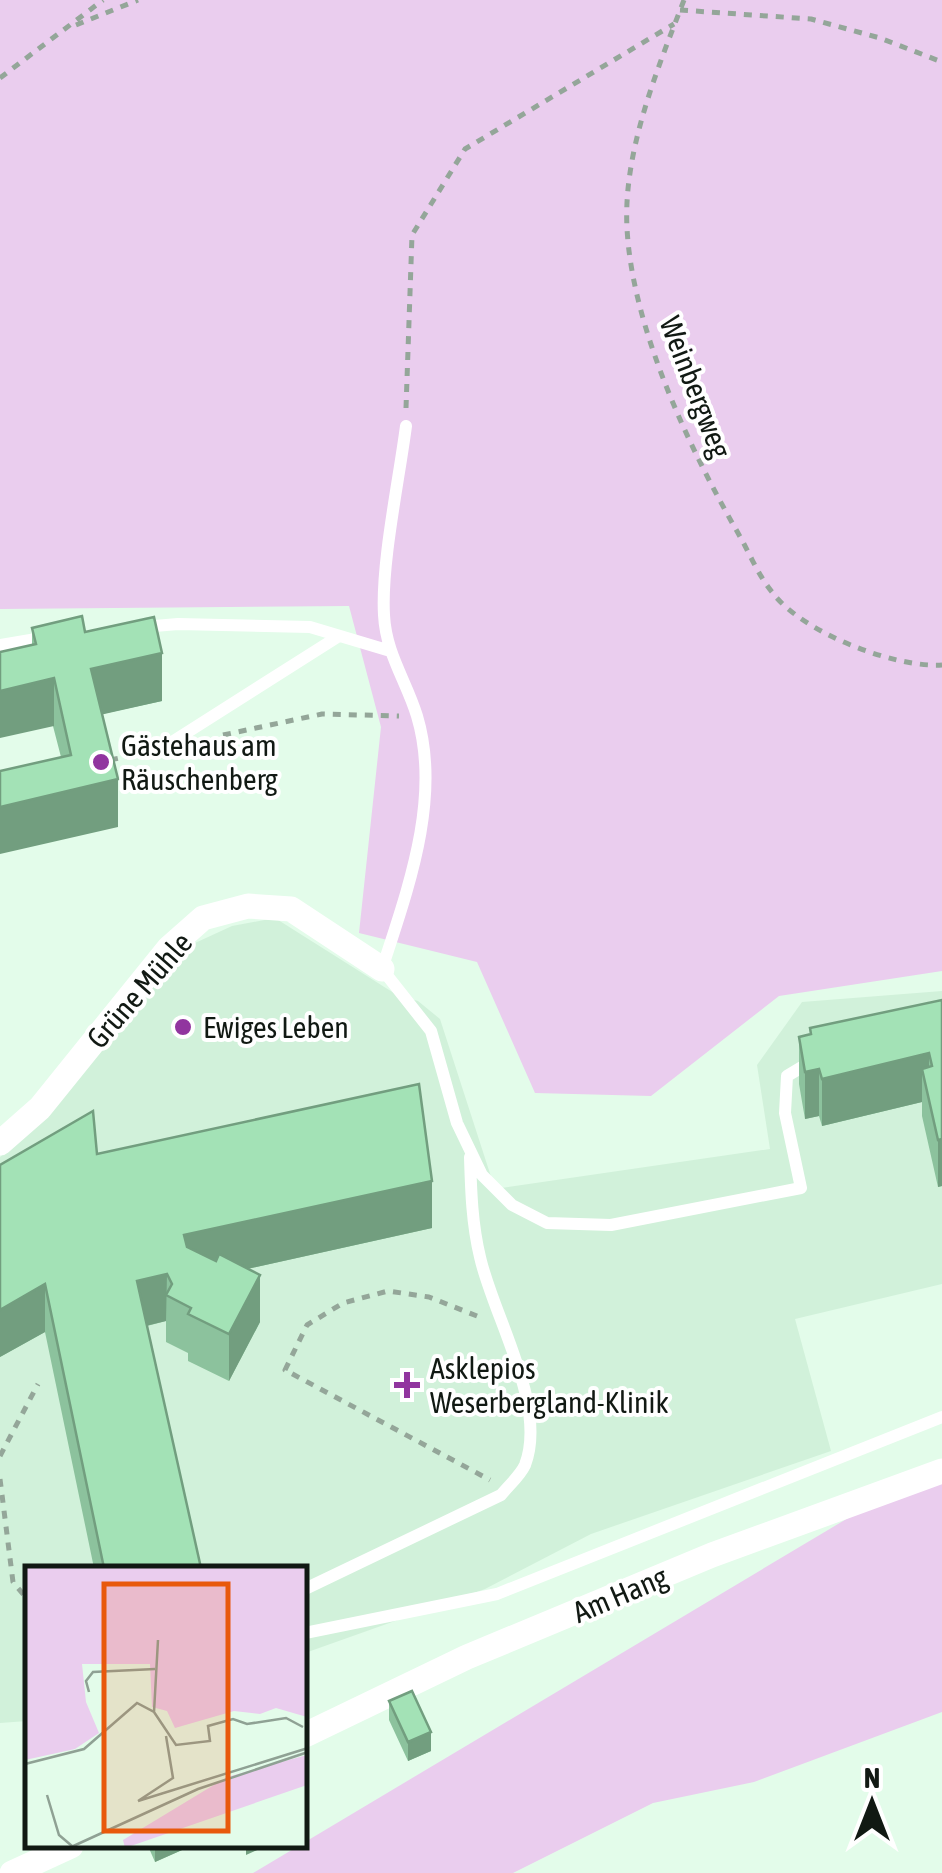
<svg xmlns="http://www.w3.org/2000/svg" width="942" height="1873" font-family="'Asap Condensed',sans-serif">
  <rect width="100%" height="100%" fill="#e3fcea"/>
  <!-- built -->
  <path fill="#d1f1da" d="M275,918L397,995L418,1001L440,1019L495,1189L770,1149L757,1065L802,1002L942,991V1284L795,1319L831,1451L591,1534L485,1589L305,1653V1568H28L27,1721L0,1723V1157L26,1136L182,949L232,926Z"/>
  <!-- green -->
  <path fill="#eacdee" d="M0,0H942V971L779,996L651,1096L535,1093L477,962L359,933L381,727L349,606L0,609Z
    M942,1462V1712L754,1782L653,1803L513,1873H253Z"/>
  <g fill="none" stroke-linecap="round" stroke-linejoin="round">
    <!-- path -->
    <path stroke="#94a699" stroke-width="5" stroke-dasharray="8 8" stroke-linecap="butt" d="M684,0C657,70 623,152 627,228C632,327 689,448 738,533C749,552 758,575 772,592C801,632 894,668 942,665
      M680,10L811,19L880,38L942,62
      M76,25L138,0
      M0,78L103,0
      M406,408L412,235L465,149L674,24
      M223,735L322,714L399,716
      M110,760L144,753
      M477,1316L429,1297L388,1291L343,1303L307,1325L285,1370L490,1480
      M0,1456L38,1384
      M0,1479L13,1582L28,1600"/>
    <!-- service -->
    <path stroke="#fff" stroke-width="12" d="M406,426C399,480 381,564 384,615C386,654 406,680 417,716C442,799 407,891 382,969L431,1031L457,1123L482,1175L512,1205L547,1223L611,1225L801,1188L785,1113L787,1076L812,1061
      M143,627L178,624L310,627L387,650
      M0,645L48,637
      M161,749L339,636
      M305,1589L501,1495C509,1485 520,1476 525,1465C548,1405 493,1316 480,1257C472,1224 471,1191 470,1157
      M305,1633L497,1594L942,1417"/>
    <!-- minor -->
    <path stroke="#fff" stroke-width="25" d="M0,1143L40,1108L169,948L203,918L248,906L291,909L382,969
      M305,1735L467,1657L712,1555L942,1471
      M12,1873L71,1846"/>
  </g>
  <!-- wall -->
  <path fill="#8cc29d" d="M32,628L85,632L162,701L102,714L118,827L61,757L32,645Z
    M942,1000V1186L938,1187L922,1116V1102L822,1126L819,1116L805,1119L799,1084V1037L810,1034V1028Z
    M97,1154L432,1228L247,1269L260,1322L229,1381L188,1361V1353L166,1342V1321L147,1326L201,1568H94L45,1332L0,1357Z
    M389,1701L431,1751L408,1761L389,1720Z
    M148,1846H191L155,1862Z"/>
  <!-- shaded-wall -->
  <path fill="#729e7f" d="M162,653V701L91,717V669Z
    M54,678V726L0,738V691Z
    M118,779V827L0,854V807Z
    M929,1053V1099L922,1069V1102L822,1126V1079Z
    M819,1069V1116L805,1119V1072Z
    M942,1139V1186L938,1187V1140Z
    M432,1181V1228L184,1283V1235Z
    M167,1274L166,1321L137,1328V1281Z
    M260,1275V1322L229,1381V1334Z
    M45,1284V1332L0,1357V1310Z
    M431,1732V1751L408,1761V1742Z
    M155,1846H191L155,1862Z
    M246,1846H266L246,1855Z"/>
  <!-- building -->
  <path fill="#a3e2b6" stroke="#729e7f" stroke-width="2.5" d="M82,616L85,632L154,617L162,653L91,669L118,779L0,807V771L71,755L54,678L0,691V652L36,644L32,628Z
    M942,1000V1139L938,1140L922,1069L932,1066L929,1053L822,1079L819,1069L805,1072L799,1037L811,1034L810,1028Z
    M419,1084L432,1181L184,1235L187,1247L216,1261L219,1254L260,1275L229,1334L188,1314L191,1308L166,1295L172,1284L167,1274L137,1281L201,1568H104L45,1284L0,1310V1165L93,1111L97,1154Z
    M412,1691L431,1732L408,1742L389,1701Z"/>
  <!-- markers -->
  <g fill="#91359f" stroke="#fff" stroke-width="4">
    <circle cx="101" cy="762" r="10"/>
    <circle cx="183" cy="1027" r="10"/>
    <path d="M402 1370h10v10h10v10h-10v10h-10v-10h-10v-10h10z"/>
  </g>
  <g text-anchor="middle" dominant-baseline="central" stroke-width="8" stroke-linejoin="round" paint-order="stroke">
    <!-- street labels -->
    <g font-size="30" fill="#111913" stroke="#fff">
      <text transform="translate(696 387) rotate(69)">Weinbergweg</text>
      <text transform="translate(139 990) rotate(-49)">Grüne Mühle</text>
      <text transform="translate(620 1594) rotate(-23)">Am Hang</text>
    </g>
    <!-- poi labels -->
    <g font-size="30" fill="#111913" stroke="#fff" text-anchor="start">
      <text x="121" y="745">Gästehaus am<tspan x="121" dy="34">Räuschenberg</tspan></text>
      <text x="203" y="1027">Ewiges Leben</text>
      <text x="430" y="1368">Asklepios<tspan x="430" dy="34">Weserbergland-Klinik</tspan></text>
    </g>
  </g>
  <!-- overview -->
  <g transform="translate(25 1566)">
    <rect width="282" height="282" fill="#e3fcea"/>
    <path d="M0,0H282V151L251,142L235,148L209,145L150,162L142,145L127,141L125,98H57L61,136L74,167L50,183L0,194ZM282,189V219L100,282L98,274L202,211Z" fill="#eacdee"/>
    <path fill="none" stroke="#8fa194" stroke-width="2.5" d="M64,126L61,115L68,106L130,103M129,146L133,74M0,198L59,183L112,137L129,146L151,179L185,175L183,160L208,153L222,158L261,152L278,161M22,229L34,269L47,280M113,235L283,182M113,235L148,212L141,170M44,282L173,223L283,186"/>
    <path fill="#e8590c" fill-opacity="0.15" stroke="#e8590c" stroke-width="5" d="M79,18H203V265H79Z"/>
    <rect width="282" height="282" fill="none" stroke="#111913" stroke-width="5"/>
  </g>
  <!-- north arrow -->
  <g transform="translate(872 1803)" stroke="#ffffff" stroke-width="8" paint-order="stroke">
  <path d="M0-8L18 38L0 25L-18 38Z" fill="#111913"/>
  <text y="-15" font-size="28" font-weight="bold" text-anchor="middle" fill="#111913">N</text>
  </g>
</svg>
